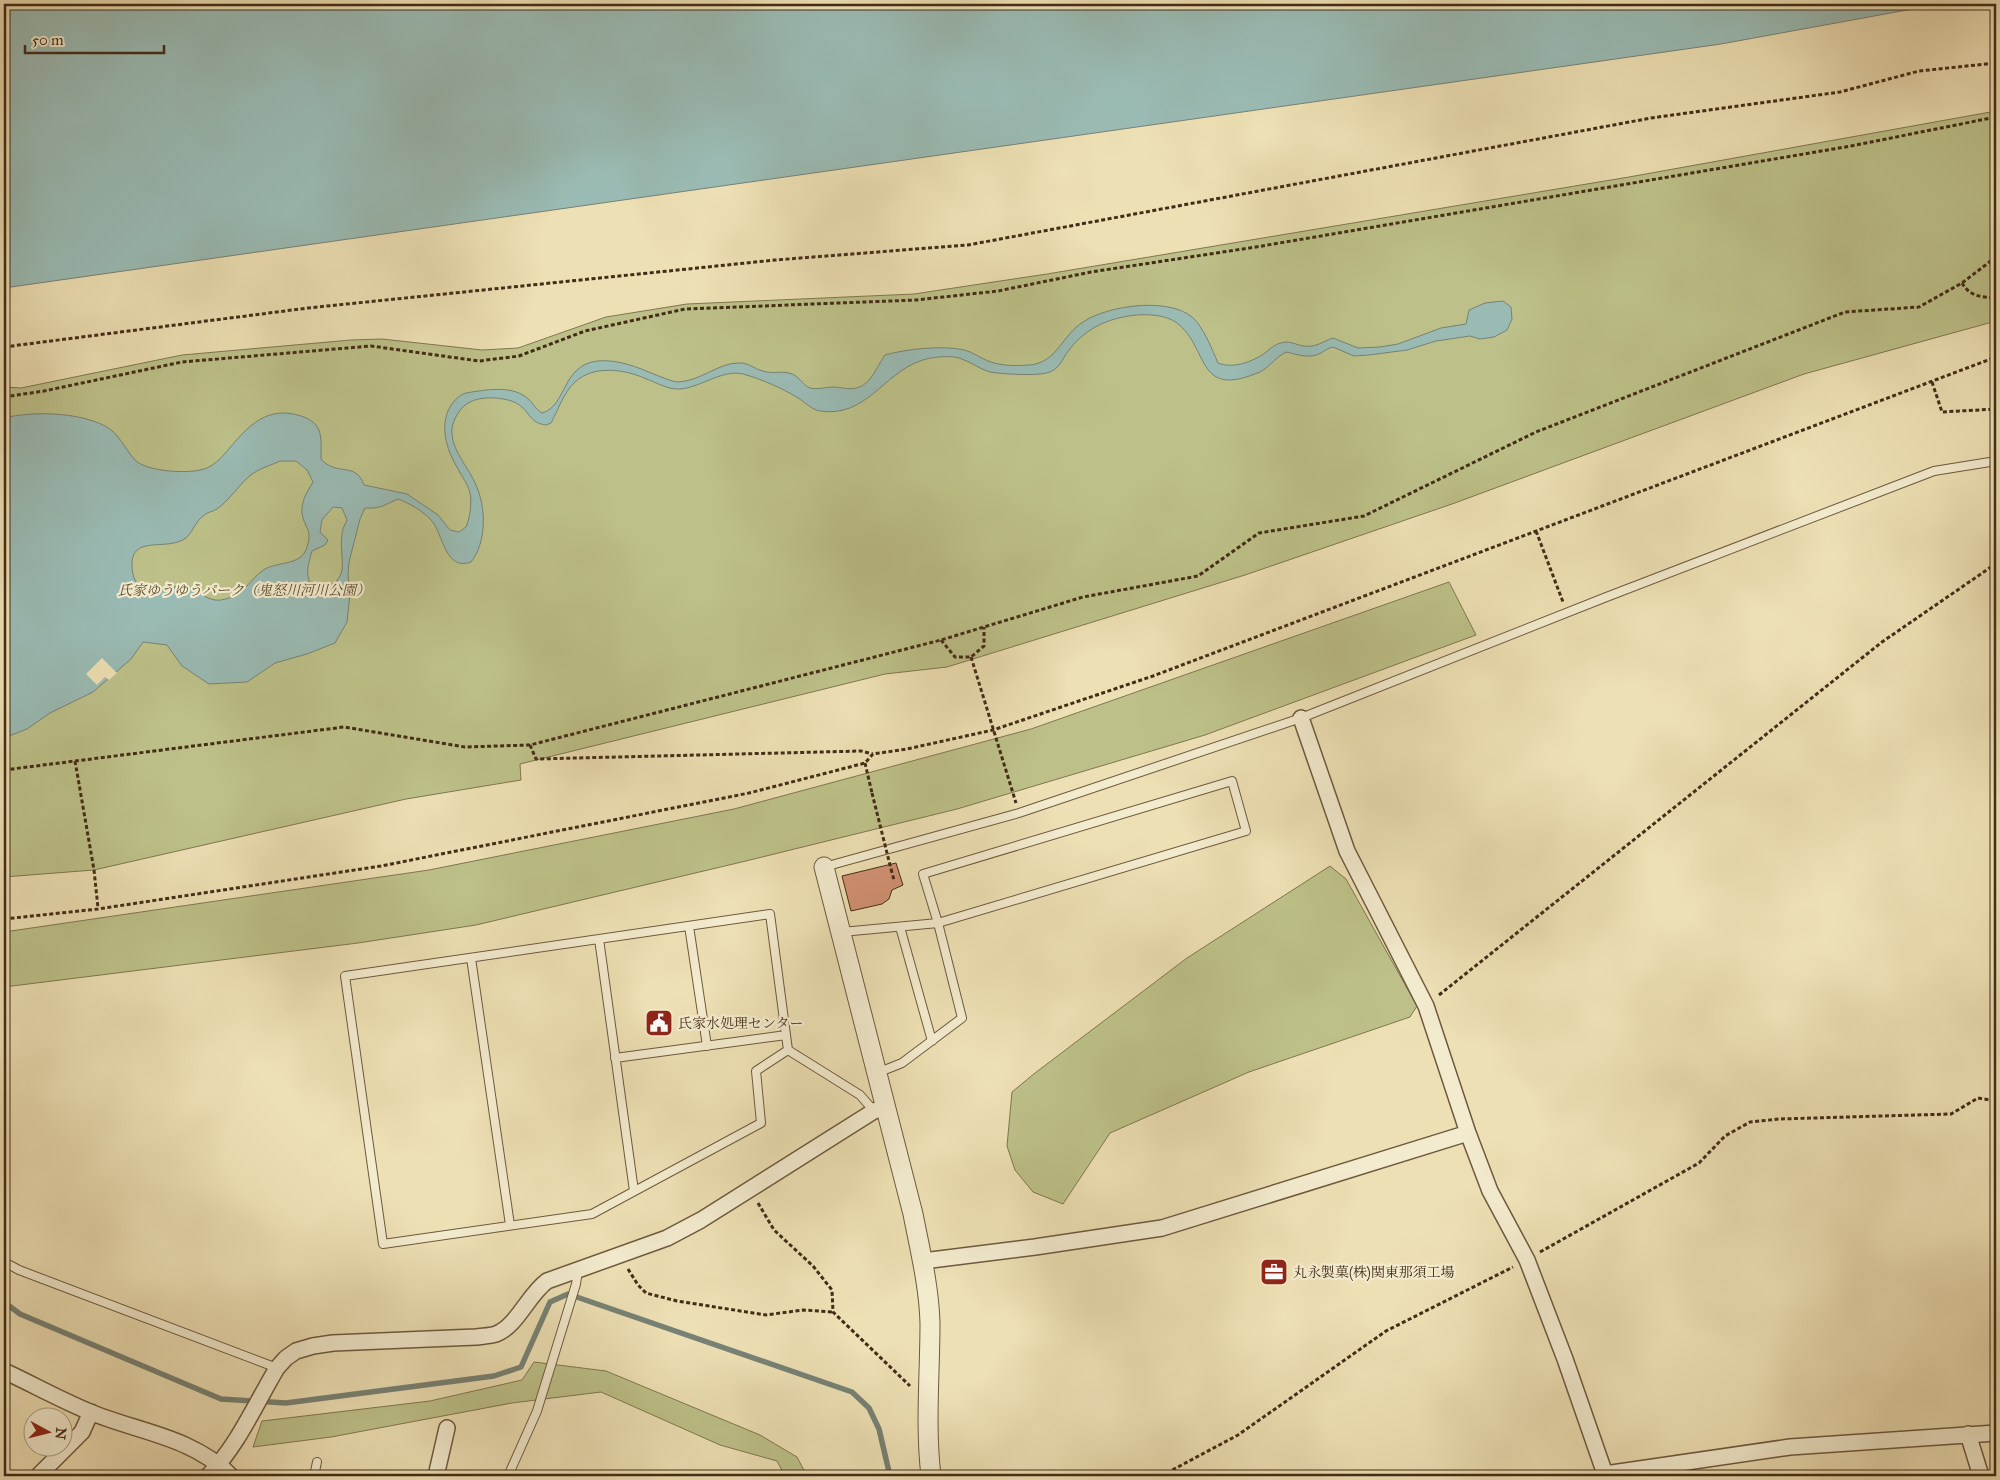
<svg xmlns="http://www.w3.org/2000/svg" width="2000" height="1480" font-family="'IM FELL Great Primer','Noto Serif JP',serif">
  <rect width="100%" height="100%" fill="#ede0b4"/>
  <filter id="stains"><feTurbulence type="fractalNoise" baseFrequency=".004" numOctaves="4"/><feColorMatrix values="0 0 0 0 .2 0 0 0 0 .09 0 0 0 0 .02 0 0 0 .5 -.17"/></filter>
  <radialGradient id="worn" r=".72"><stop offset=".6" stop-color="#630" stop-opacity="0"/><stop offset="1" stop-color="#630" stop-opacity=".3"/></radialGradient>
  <!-- green -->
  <path fill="#bdc189" stroke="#807650" d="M1996,111V321L1804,374L1452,504L1245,575L947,667L885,674L520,764L521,780L406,799L94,870L4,877V387L21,388L182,355L351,340L382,339L482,350L518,348L606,317L687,304L914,294L1047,274L1629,177Z
    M1449,582L1476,635L1205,735L957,809L750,860L476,925L358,943L4,987V932L429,870L734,809L1031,729Z
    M1330,866L1346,879L1417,1006L1410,1017L1249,1072L1110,1133L1063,1204L1033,1192L1015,1170L1007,1146L1012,1092L1035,1073L1187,958Z
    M534,1362L606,1371L760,1435L797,1457L807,1476H785L777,1461L720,1445L601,1392L512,1403L331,1437L253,1447L262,1421L430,1401L522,1380Z"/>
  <!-- water -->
  <path fill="#9abbb4" stroke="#778275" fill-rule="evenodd" d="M4,4H1940L1721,44L4,288Z
    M1503,301L1511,307L1512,319L1507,330L1494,337L1480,339L1470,336L1436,341L1407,350L1369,355L1354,356L1333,347C1327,348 1324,352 1319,354C1308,359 1296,354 1286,352C1274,358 1268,370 1255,374C1196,397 1209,348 1177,323C1166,315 1149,314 1136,315C1108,318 1086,328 1069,350C1062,359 1059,371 1046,373C1035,376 1001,374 990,372C979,369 970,361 959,358C948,355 930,357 920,361C883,374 866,418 820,411C812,410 805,402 798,398C782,388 761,379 743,374C723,369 701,387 681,389C667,390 656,382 644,378C624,369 593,365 575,382C564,392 558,410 551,423L546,425C525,423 531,403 503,399C485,396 466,398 457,415C454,420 451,428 452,434C453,452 469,468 476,485C486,507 487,542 471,562C445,572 443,533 431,520C423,511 409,503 398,499C384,505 381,509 365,508L360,519L349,562L348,575L350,594L347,622L335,643L307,654L275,663L247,682L209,684L182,666L167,645L143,642L131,659L93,692L50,713L27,729L4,738V418C33,411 78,412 105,426C120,434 124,448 135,460C147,472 189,474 204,469C214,466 221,458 228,450C248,426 267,405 301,416C324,423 321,438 321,459C337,477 356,461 364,485L407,494L438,515L450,530L459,532L466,527C470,517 472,504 470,493C468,484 462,477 458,469C448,452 440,431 448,411C451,404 458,395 466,393C484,390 510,385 526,397C532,401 535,409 542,413C567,406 561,366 597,361C618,359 637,367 656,375C662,377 670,381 677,382C699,382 718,363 738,363C748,362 754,369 763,371C772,374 781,371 789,373C799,375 802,385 810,388C817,390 826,387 833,387C840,387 849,390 856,388C871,385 877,366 885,355C906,349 943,345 964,350C973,352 980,358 988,361C1001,366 1015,366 1029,365C1057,363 1062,335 1083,322C1108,305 1176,295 1197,322C1206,334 1212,349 1218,363C1233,369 1252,362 1265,353C1270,349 1275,344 1281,343C1289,340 1296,345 1304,346C1315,348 1324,341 1333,338L1358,348L1380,347L1398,344L1441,328L1466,324L1469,310L1485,303ZM280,461H296L307,470L313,482C306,493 299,505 303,518C307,531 312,531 307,547C301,566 280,561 265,569C249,579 245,596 221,600C207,602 198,590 187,585C168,585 148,602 135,580C132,574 132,568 132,561C135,535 170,552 187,537C193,531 196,521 203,516C207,512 212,512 217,509C230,500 239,484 252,474C260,468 272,465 280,461ZM333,507L342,508L347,520C345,524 342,530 342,534C338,560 355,582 316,589C303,578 308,566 312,551L325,545L328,540L320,532L322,520Z"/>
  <!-- pier -->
  <path fill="#ede0b4" d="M102,658L117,673L109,680L105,677L97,685L86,674Z"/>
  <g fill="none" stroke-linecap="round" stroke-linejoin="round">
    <!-- stream -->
    <path stroke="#778275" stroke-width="5.5" d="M4,1302L20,1314L221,1399L286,1403L494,1376L521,1367L550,1302L568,1294L852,1392L869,1408L879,1429L890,1476"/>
  </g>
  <!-- building -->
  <path fill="#d29173" stroke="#432c17" d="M896,863L903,885L892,890L889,899L882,904L851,911L842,876Z"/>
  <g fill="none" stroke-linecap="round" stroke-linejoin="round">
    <defs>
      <path id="service" d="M824,867L1019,813L1301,718L1609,596L1934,471L1996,461
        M689,926L707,1046
        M900,927L932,1041
        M842,932L938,923L923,874L1232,781L1246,831L938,923L962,1018L902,1063L877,1073
        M599,939L634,1191
        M471,958L510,1225
        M788,1050L756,1071L761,1123L592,1214L383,1244L345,976L770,914L788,1050L860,1095L874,1111
        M615,1058L786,1035
        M4,1262L19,1270L277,1368
        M314,1476L317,1462
        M508,1476L537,1411L576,1284L578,1270"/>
      <path id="minor" d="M1301,718L1347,851L1426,1006L1468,1133
        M923,1261L1035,1247L1162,1228L1468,1133L1490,1191L1527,1260L1565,1359L1605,1474L1790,1447L1996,1433
        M4,1371C32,1384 61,1400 90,1412C138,1432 193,1437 231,1476
        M1968,1434L1981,1476
        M38,1476L82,1432L91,1412
        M208,1476C238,1445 255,1405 277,1368L286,1358L296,1351L313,1346L333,1343L476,1337C482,1336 490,1336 496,1334C517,1326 528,1295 547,1281L667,1238L701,1220L874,1111L885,1107
        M436,1476L447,1428"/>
      <path id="tertiary" d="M824,867L913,1214C920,1250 929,1286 930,1323C930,1374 925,1425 931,1476"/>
    </defs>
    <!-- service casing -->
    <use href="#service" stroke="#6e593e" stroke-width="10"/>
    <!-- minor casing -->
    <use href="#minor" stroke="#6e593e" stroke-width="18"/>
    <!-- tertiary casing -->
    <use href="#tertiary" stroke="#6e593e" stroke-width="21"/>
    <!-- path -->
    <path stroke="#432c17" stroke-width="3" stroke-dasharray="4 2.5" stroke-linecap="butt" d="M1962,283C1970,297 1982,297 1996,298
      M4,347L308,308L775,260L968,245L1651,118L1840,92L1919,71L1996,63
      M1932,382L1942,412L1996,409
      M4,397L44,391L182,362L371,346L479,361L519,356L585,331L685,309L916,300L998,291L1091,272L1256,247L1851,146L1996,117
      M1536,531L1563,602
      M1996,564L1991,567L1996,575
      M941,640L955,657H971L984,646V627
      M971,657L1016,803
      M530,745L536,759L861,751L873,754
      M75,761L94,870L98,908
      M865,763L872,793
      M4,770L344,727L465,747L530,745L941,640L1083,597L1198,576L1259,533L1364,516L1536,432L1845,312L1919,307L1962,283L1996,257
      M891,869L894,880
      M4,919L98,909L381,866L749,793L865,763L873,754L907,749L993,730L1153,676L1996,357
      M1439,995L1882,642L1991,567
      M758,1203L774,1230L813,1266L832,1290L833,1312L910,1386
      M1540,1252L1699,1163L1725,1136L1750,1122L1779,1119L1951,1114L1978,1098L1996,1101
      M628,1269L638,1285L646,1293L677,1301L766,1315L803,1310L833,1312
      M1161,1476L1238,1435L1386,1331L1513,1267"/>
    <!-- service -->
    <use href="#service" stroke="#f3ebce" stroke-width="8"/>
    <!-- minor -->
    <use href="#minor" stroke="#f3ebce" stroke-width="15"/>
    <!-- tertiary -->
    <use href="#tertiary" stroke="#f3ebce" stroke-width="19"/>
    <!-- path-bridge -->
    <path stroke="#432c17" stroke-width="3" stroke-dasharray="4 2.5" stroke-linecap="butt" d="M872,793L891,869"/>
  </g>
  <!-- icons -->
  <defs>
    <symbol id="civic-square" viewBox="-11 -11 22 22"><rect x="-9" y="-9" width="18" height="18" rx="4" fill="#8f2418" stroke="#f3ebce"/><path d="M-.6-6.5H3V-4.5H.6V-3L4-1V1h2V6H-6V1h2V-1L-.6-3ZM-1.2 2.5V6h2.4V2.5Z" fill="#fff"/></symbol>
    <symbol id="office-square" viewBox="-11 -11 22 22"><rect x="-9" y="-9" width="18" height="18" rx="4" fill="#8f2418" stroke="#f3ebce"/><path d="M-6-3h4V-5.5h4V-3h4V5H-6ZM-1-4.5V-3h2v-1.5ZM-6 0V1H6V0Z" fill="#fff"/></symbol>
  </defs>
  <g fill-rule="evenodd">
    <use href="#civic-square" x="643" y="1007" width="32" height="32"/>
    <use href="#office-square" x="1258" y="1256" width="32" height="32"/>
  </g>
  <g text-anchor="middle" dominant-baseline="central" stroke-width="4.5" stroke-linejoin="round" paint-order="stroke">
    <!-- park labels -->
    <g font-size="14" font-style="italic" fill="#5b4a2e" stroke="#f3ebce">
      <text x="244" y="590">氏家ゆうゆうパーク（鬼怒川河川公園）</text>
    </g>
    <!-- poi labels -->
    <g font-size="14" fill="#432c17" stroke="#f3ebce" text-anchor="start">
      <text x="678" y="1023">氏家水処理センター</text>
      <text x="1293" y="1272">丸永製菓(株)関東那須工場</text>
    </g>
  </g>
  <!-- margin -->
  <rect width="2000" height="1480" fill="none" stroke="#ede0b4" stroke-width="20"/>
  <rect x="5" y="5" width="1990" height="1470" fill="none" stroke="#432c17" stroke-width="2.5"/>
  <rect x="10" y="10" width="1980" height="1460" fill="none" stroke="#432c17"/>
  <!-- north arrow -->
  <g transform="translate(48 1432) rotate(97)"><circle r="24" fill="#f3ebce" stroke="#ad9f85"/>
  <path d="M0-4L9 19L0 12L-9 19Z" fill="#8f2418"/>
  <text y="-8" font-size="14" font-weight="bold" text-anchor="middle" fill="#432c17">N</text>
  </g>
  <!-- scale -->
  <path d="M25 45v8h139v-8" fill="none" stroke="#432c17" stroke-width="2.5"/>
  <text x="32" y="45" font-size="15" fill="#432c17" stroke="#f3ebce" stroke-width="4" paint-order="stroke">50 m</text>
  <rect width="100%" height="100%" filter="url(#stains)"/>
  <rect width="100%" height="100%" fill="url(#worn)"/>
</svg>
